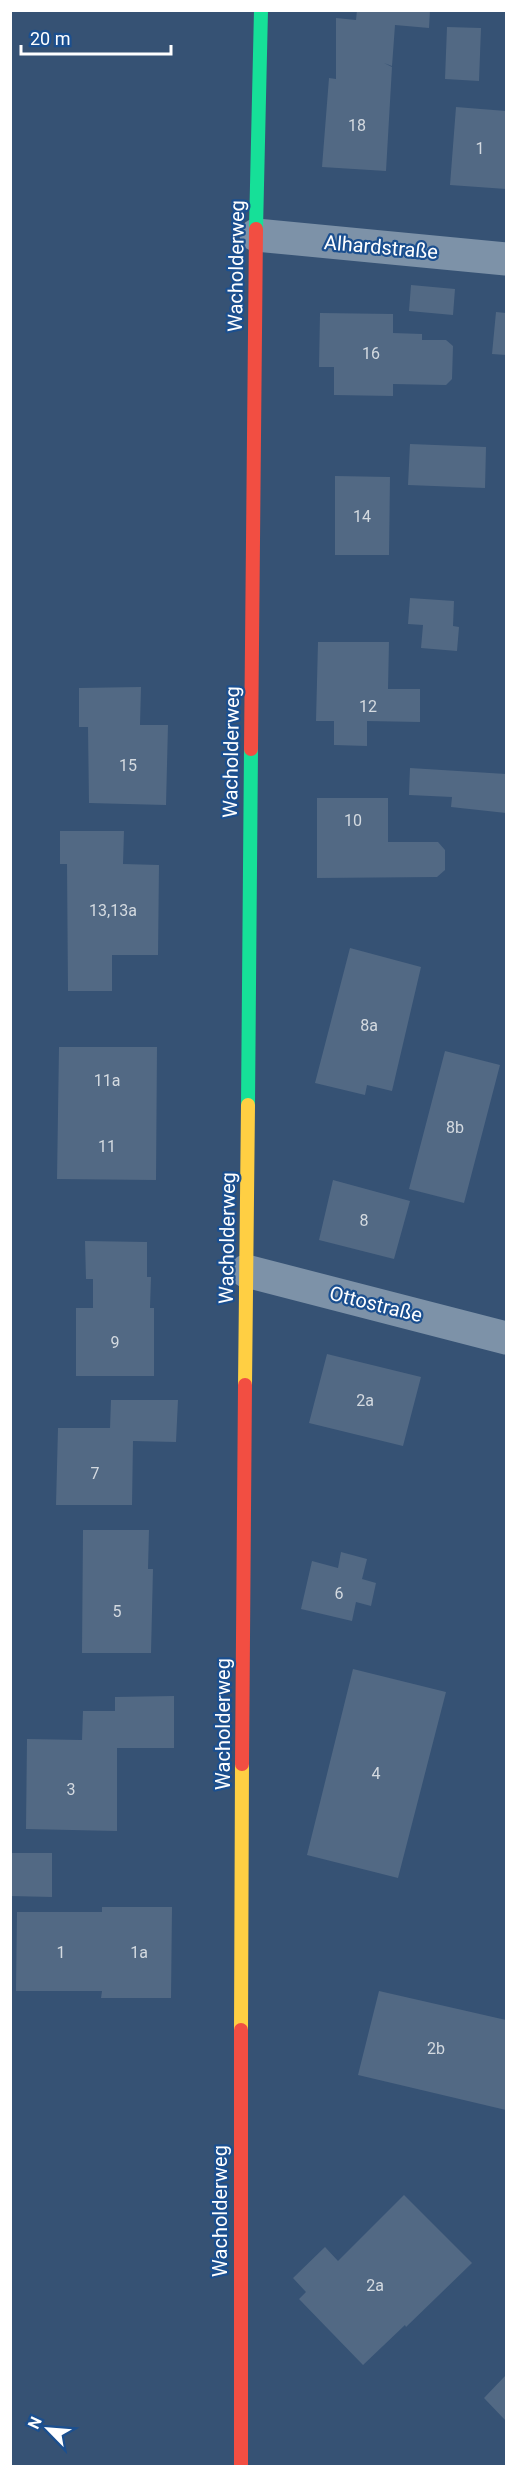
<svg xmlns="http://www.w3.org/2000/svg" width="517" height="2477" font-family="Roboto,sans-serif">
  <rect width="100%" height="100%" fill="#365274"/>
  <!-- building -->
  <path fill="#526984" d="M357,10H430L429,28L395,25L392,66L384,63L392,67L386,171L322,167L329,78L336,79V18L356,20Z
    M447,27L481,28L479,81L445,79Z
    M456,107L506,111V189L450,185Z
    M411,285L455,289L453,315L409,311Z
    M496,312L506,313V355L492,354Z
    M320,313L393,314V333L422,334V340H446L453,346L452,379L446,385L393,384V396L334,395V367H319Z
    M410,444L486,447L485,488L408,485Z
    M335,476L390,477L389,555H335Z
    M410,598L454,601L453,626L459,627L457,651L421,648L423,625L408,624Z
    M318,642H389L388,689H420V722L367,721V746L334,745V721H316Z
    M141,687L140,725H168L166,805L89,803L88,727H79V688Z
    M410,768L506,774V813L451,807L452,797L409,795Z
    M317,798H388V842H438L445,850V870L437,877L317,878Z
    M60,831H124L123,864L159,865L158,955H112V991H68L67,864H60Z
    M350,948L421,967L392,1091L367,1085L365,1095L315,1083Z
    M59,1047H157L156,1180L57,1179Z
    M445,1051L500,1065L464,1203L409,1189Z
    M333,1180L410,1201L394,1259L319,1240Z
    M85,1241L147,1242V1277H151L150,1308H154V1376H76V1308H93V1279H86Z
    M327,1354L421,1377L403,1446L309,1423Z
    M111,1400H178L176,1442L133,1441L132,1505H56L58,1428H110Z
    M83,1530H149L148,1569H153L151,1653H82Z
    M341,1552L367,1559L362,1579L376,1583L371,1606L356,1602L352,1621L301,1609L312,1561L338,1568Z
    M353,1669L446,1692L398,1878L307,1855Z
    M174,1696V1748H117V1831L26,1829L27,1739L82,1740L83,1711H115V1697Z
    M10,1853H52V1897L10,1896Z
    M102,1907H172L171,1998H101L102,1991H16L17,1912H102Z
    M379,1991L506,2020V2110L358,2075Z
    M404,2195L472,2263L406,2327L405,2325L363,2365L299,2299L306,2292L293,2278L325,2247L338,2261Z
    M506,2375V2421L484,2398Z"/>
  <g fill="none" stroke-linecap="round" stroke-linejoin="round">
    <!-- street -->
    <path stroke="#7d92a8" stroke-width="33" d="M256,235L506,259
      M246,1271L506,1338"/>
    <!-- fast -->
    <path stroke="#16e098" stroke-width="14" d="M256,229L261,10
      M248,1105L251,749"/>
    <!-- slow -->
    <path stroke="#ffcf43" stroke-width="14" d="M245,1385L248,1105
      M241,2030L242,1764"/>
    <!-- jam -->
    <path stroke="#f24e42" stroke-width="14" d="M251,749L256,229
      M242,1764L245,1385
      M241,2030V2466"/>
  </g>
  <g text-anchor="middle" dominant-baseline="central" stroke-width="4.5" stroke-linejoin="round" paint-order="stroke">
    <!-- number labels -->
    <g font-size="16" fill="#d4dae0">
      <text x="357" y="125">18</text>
      <text x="480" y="148">1</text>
      <text x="371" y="353">16</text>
      <text x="362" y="516">14</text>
      <text x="368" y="706">12</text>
      <text x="128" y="765">15</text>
      <text x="353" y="820">10</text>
      <text x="113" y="910">13,13a</text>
      <text x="369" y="1025">8a</text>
      <text x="107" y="1080">11a</text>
      <text x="455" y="1127">8b</text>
      <text x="107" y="1146">11</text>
      <text x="364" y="1220">8</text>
      <text x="115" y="1342">9</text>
      <text x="365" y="1400">2a</text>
      <text x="95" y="1473">7</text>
      <text x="339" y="1593">6</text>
      <text x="117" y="1611">5</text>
      <text x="376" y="1773">4</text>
      <text x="71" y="1789">3</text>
      <text x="61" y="1952">1</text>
      <text x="139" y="1952">1a</text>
      <text x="436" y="2048">2b</text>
      <text x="375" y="2285">2a</text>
    </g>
    <!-- street labels -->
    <g font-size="20" fill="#fff" stroke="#1b4f8f">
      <text transform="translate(381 247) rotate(5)">Alhardstraße</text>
      <text transform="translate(236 266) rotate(-89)">Wacholderweg</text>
      <text transform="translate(231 752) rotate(-89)">Wacholderweg</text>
      <text transform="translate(227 1238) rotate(-89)">Wacholderweg</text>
      <text transform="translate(376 1304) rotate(14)">Ottostraße</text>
      <text transform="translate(223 1724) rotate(-90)">Wacholderweg</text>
      <text transform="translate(220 2211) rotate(-90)">Wacholderweg</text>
    </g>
  </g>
  <!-- border -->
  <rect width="517" height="2477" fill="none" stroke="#ffffff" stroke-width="24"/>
  <!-- north arrow -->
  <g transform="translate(48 2429) rotate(295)" stroke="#1b4f8f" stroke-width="4.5" paint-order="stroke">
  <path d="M0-4.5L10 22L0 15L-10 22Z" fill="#ffffff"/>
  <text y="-9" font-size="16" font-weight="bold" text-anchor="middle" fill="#ffffff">N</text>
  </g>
  <!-- scale -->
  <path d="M21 45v9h150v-9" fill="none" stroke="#ffffff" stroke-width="3"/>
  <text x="30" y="45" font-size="18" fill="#ffffff" stroke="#1b4f8f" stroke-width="4.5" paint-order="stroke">20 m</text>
</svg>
